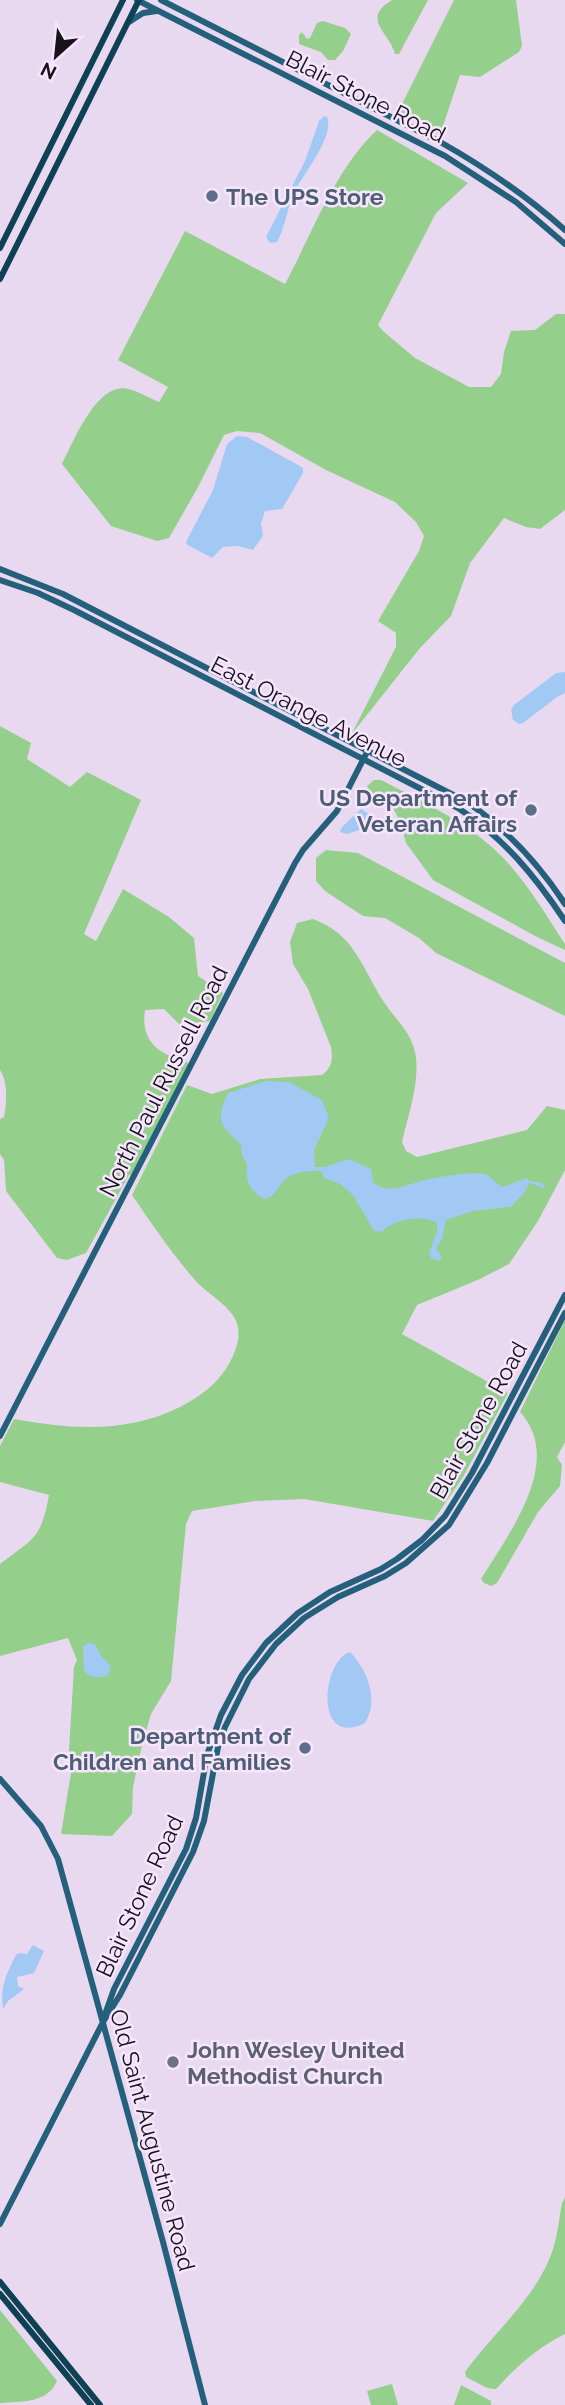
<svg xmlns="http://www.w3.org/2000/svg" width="565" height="2405" font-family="Raleway,sans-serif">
  <rect width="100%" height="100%" fill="#e9d9f0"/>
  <!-- green -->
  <path fill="#94cf8c" d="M392,0H428L399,54H395C390,33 360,19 392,0Z
    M454,0H516L522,46L519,52L480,77L460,75L440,135L398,112Z
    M323,21L345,28L351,34L343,51L335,60H328L321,52L299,44V35L302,32L307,39L310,38L317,23Z
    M377,130L468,183L436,213L378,325L383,331L415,358L469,387H491L501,374L504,352L511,331L535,330L556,314H565V510L540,529L526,527L504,518L470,563L451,616L420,648L351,735L396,647V633L378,621L419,551L424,536L416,522L395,502L326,470L260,433L237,431L224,435L198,487L169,538L157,541L111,526L62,464C73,443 97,381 128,389C138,391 149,398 159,402L168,387L118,360L185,231L285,284C312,234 335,169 377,130Z
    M0,726L31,743L27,759L70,787L87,772L141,800L84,934L96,941L123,889L169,917L194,938L198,976L223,993L210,1021L180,1025L164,1009L145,1010C140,1044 162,1055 189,1063L131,1175H129L86,1253L67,1260L57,1258L6,1191L4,1160L0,1154V1119L4,1117C7,1102 8,1082 0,1070Z
    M374,780H381C420,800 460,819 493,848C523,875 543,911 565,944V950L537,937L433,880L406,843L400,821L393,808L369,791L367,786Z
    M326,850L358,853L565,963V1016L436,953L419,938L385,918L363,916L325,891L316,881V858Z
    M313,919C356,935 362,969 384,1002C395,1019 411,1032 415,1052C421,1080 408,1115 402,1142L406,1151L417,1157L527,1130L547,1106L565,1110V1170L538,1221L509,1264L480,1279L417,1305L402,1334L508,1393L463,1477L433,1521L304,1499L255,1501L192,1511L186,1524L171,1681L151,1714L142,1745L133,1787L132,1814L112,1836L61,1834L71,1773L68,1767L74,1667L77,1660L68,1638L0,1656V1564C34,1538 41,1539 49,1495L0,1482V1446L14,1419C72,1429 125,1434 180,1407C201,1396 219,1383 230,1362C237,1348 243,1332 234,1317C225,1302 206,1293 195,1280C172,1254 152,1224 132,1195L187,1085L212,1094L260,1079L322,1075C332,1067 333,1060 331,1047L308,989L293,964L290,942L297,923Z
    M565,1320V1442L557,1457L562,1465L560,1486L538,1512L497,1583L491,1586L484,1583L481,1579C509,1533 565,1461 520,1412Z
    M565,2197V2334C537,2348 517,2366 496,2389L487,2388L466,2377L465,2372C493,2333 533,2301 551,2255C557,2239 559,2220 562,2203Z
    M0,2310L57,2381C47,2404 21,2401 0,2403Z
    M392,2384L398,2405H371L367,2391Z
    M461,2385L491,2401V2405H454Z"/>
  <!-- water -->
  <path fill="#a2c8f4" d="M324,116L327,117C335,136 304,173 295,191C287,207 286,226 277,242L270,243L266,237L305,161L319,121Z
    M237,436L247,437L298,465L303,468V473L282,509L265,511L261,524L263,536L253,550L238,546L223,547L212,558L186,544L187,540L213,490L227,444Z
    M565,672V693L557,697L523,723L519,724L513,720L511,710L514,705L556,673Z
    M361,809L369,814L374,825L347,834L340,832L342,827Z
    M266,1081L289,1082L322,1100L329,1118L314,1150L315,1167H325L348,1159L371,1169L373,1182C388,1196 408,1184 425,1180C436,1177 474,1171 485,1174C491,1176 496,1183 502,1187L527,1178L529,1181L542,1183L546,1189L529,1183L525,1192L511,1207L473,1211L446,1220L442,1239L436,1248L442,1258L440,1261L431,1258L429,1253L437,1232V1223C423,1214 393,1219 382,1232L374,1231L353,1195L340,1184L324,1178L321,1171C312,1170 297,1172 288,1177C278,1184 277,1197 264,1199C247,1188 246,1182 247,1164L242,1156L241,1144C220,1126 215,1121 228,1093Z
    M88,1643L95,1644L101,1656L111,1666L108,1675C100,1679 90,1678 84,1671L83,1647Z
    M350,1652C368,1670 379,1700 365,1723C313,1749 322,1660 350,1652Z
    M33,1945L44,1951L34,1973L17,1977L18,1986L24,1989L8,2001L3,2009C0,1988 6,1974 16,1955L19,1953L27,1954Z"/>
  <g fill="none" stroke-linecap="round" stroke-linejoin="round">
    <!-- secondary -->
    <path stroke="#24607b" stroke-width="6" d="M137,0L445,156L516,202L565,244
      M161,0L442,143C486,168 527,196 565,230
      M129,22L143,13L157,11
      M0,569L63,594L467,802C508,830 538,863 565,904
      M0,580L38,593L74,610L458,808C504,838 535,876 565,921
      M0,1436L295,863L303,850L337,811L368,750
      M0,1779L41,1826L58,1859L163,2242L205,2405
      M103,2020L114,1989L186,1849L196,1818L207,1755L221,1715L242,1675L266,1643L298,1613L330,1592L381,1569L397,1559L422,1540L445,1516L472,1473L565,1295
      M0,2224L103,2022L120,1995L193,1852L204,1821L218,1747L225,1727L249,1679L276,1644L304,1618L338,1597L385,1576L406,1563L449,1525L487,1463L565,1313"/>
    <!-- primary -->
    <path stroke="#0f4155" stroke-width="6" d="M0,248L123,0
      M0,279L139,0
      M0,2282L100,2405
      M0,2294L91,2405"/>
  </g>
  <!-- markers -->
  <g fill="#5c6f8a" stroke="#f6e6fd" stroke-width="2.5">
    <circle cx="212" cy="196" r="7"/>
    <circle cx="531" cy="810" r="7"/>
    <circle cx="305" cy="1748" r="7"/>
  </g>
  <circle fill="#6b7280" stroke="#f6e6fd" stroke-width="2.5" cx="173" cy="2062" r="7"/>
  <g text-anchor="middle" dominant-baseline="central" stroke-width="5" stroke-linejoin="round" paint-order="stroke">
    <!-- street labels -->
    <g font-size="23" fill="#18131b" stroke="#f6e6fd">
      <text transform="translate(366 96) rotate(27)">Blair Stone Road</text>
      <text transform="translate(309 711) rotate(27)">East Orange Avenue</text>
      <text transform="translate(163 1081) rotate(-63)">North Paul Russell Road</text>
      <text transform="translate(478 1420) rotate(-61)">Blair Stone Road</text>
      <text transform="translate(139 1896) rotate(-65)">Blair Stone Road</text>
      <text transform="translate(153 2140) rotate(75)">Old Saint Augustine Road</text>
    </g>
    <!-- service labels -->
    <g font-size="23" font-weight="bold" fill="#4e5e75" stroke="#f6e6fd" text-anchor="end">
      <text x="226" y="196" text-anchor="start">The UPS Store</text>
      <text x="517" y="797">US Department of<tspan x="517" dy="26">Veteran Affairs</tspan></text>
      <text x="291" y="1735">Department of<tspan x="291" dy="26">Children and Families</tspan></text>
    </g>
    <!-- worship labels -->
    <g font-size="23" font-weight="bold" fill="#5b616d" stroke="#f6e6fd" text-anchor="start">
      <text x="187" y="2049">John Wesley United<tspan x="187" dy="26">Methodist Church</tspan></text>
    </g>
  </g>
  <!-- north arrow -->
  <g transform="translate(56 56) rotate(207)" stroke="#f6e6fd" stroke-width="5" paint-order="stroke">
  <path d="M0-5L12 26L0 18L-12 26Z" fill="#18131b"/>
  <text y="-10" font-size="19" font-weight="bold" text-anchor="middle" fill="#18131b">N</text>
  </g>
</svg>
